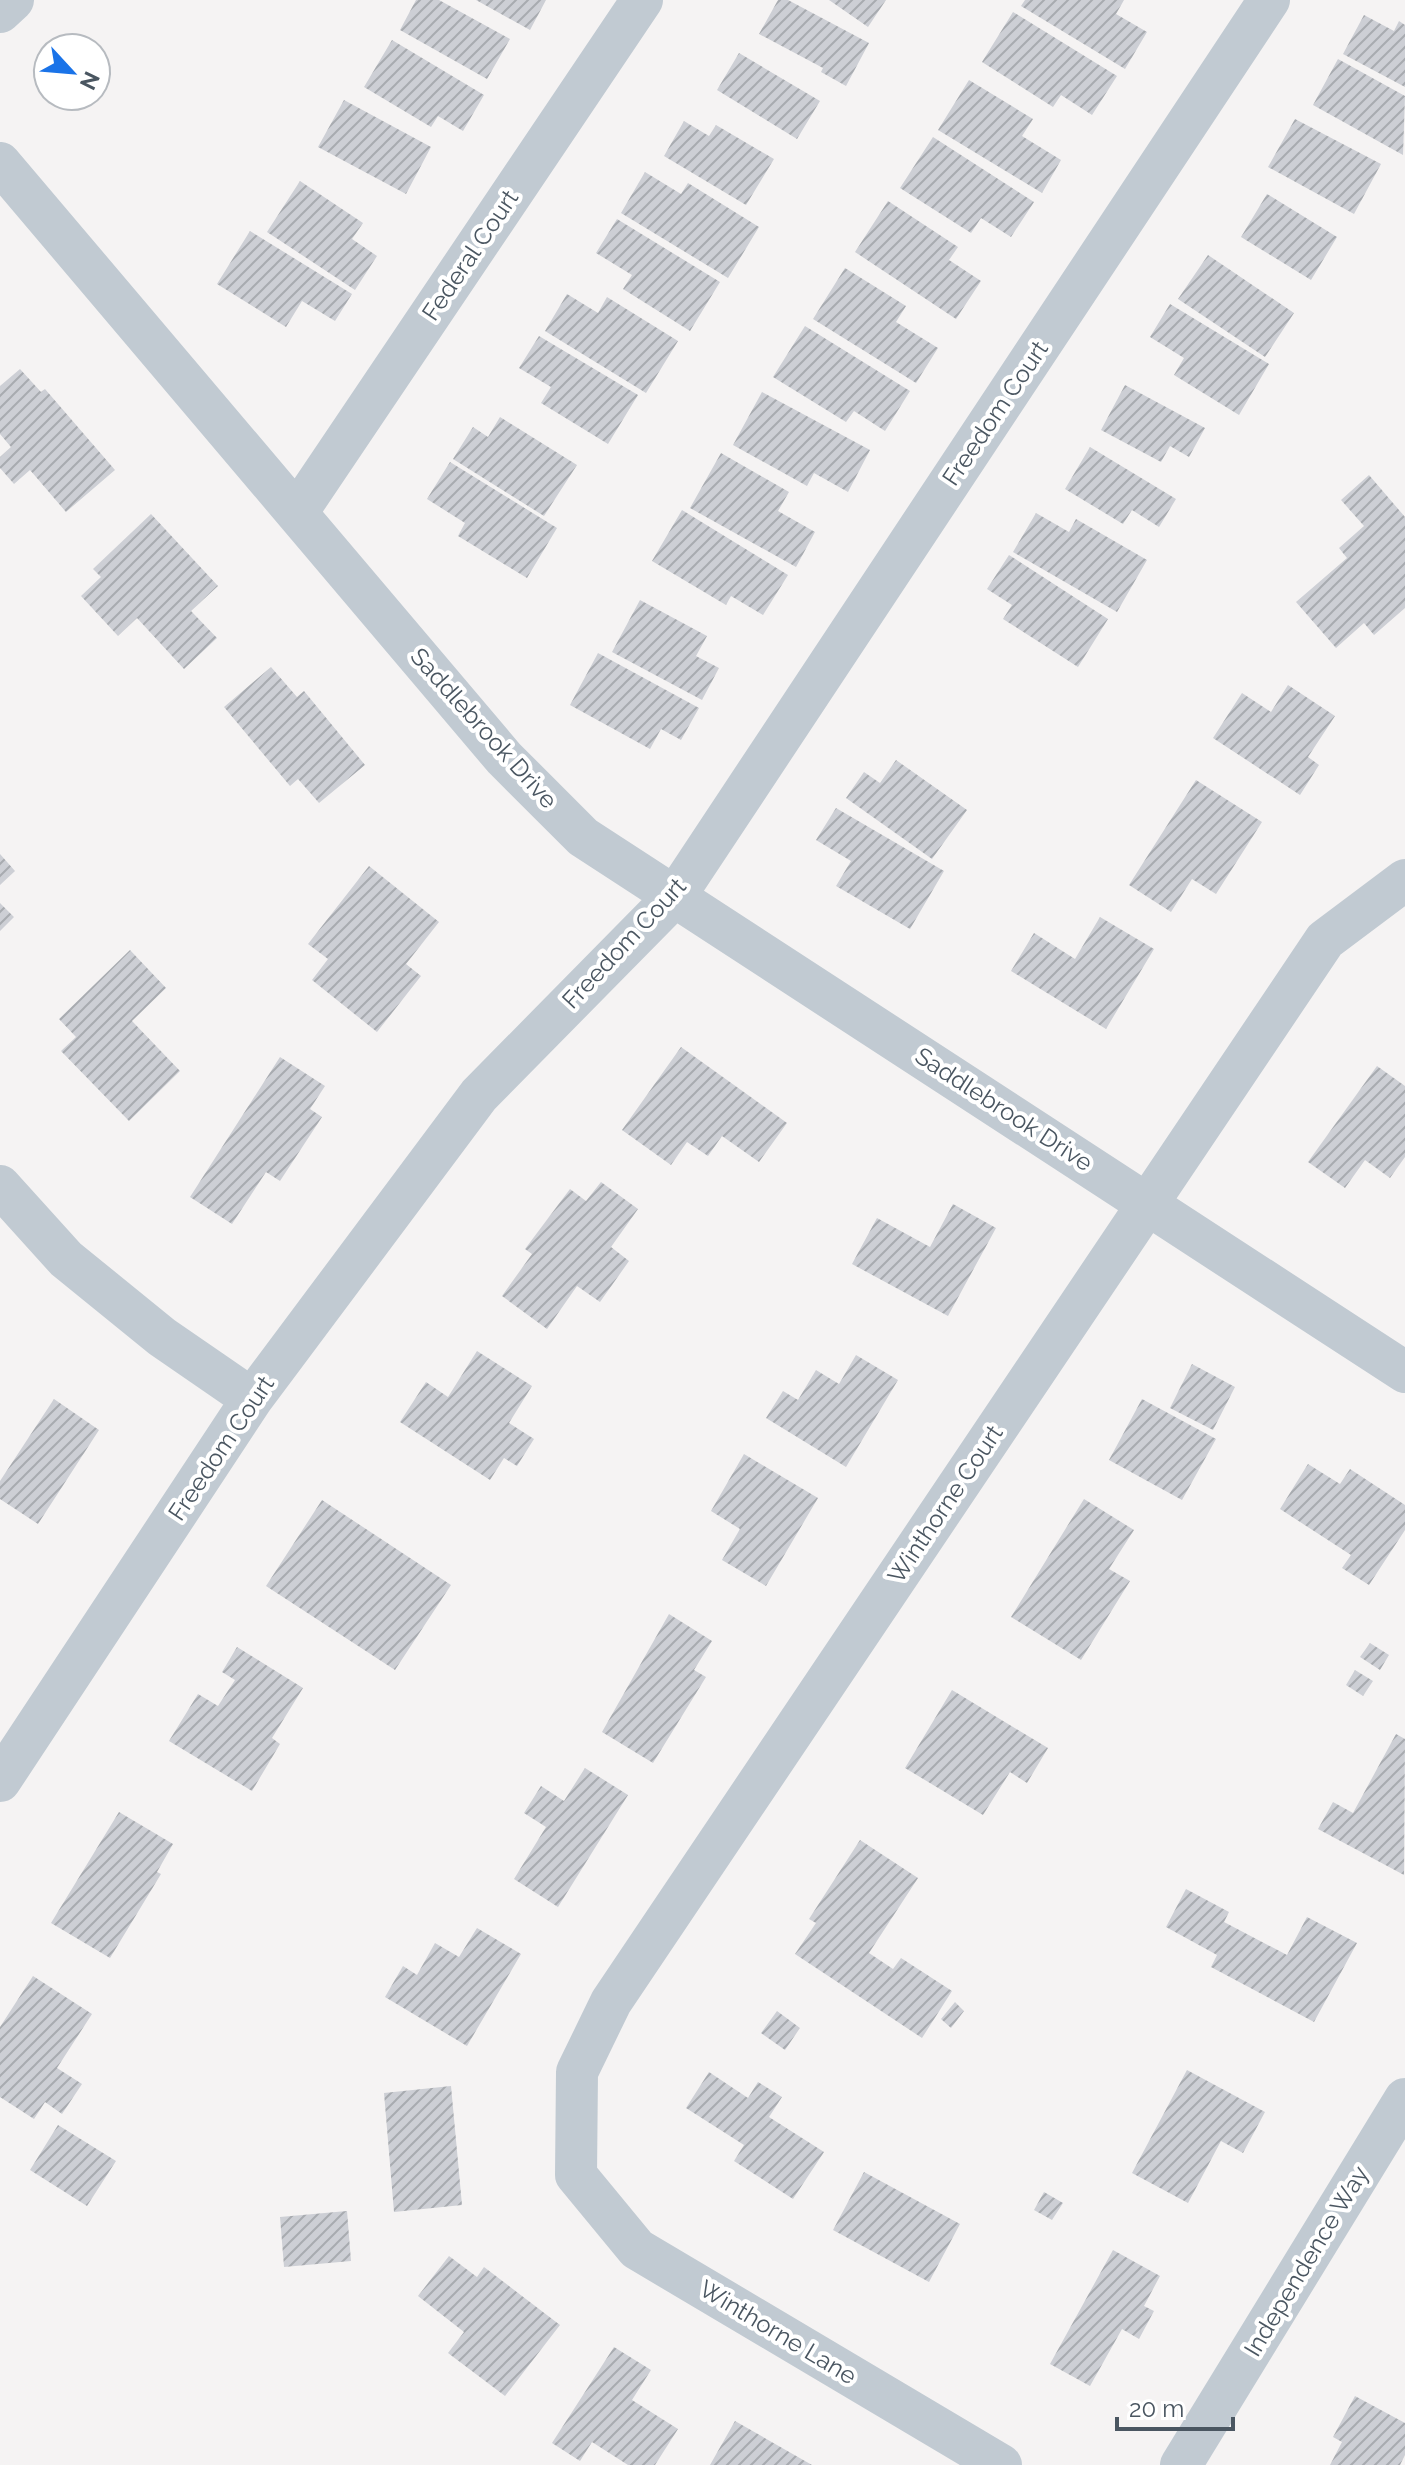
<svg xmlns="http://www.w3.org/2000/svg" width="1405" height="2465" font-family="Raleway,sans-serif">
  <defs>
    <pattern id="building-hatch" width="6" height="6" patternUnits="userSpaceOnUse" patternTransform="scale(2)"><rect width="6" height="6" fill="#cdcfd5"/><path d="M-1 1l2-2M0 6l6-6M5 7l2-2" fill="none" stroke="#a8abb0"/></pattern>
  </defs>
  <rect width="100%" height="100%" fill="#f5f3f3"/>
  <!-- building -->
  <path fill="url(#building-hatch)" d="M416,0H439L510,39L487,79L400,30Z
    M476,0H546L530,30Z
    M778,0H788L869,43L846,86L821,72L823,68L759,34Z
    M829,0H886L868,27Z
    M1025,0H1124L1116,14L1147,32L1125,69L1021,6Z
    M1013,12L1117,76L1092,115L1061,95L1053,107L982,62Z
    M1364,15L1394,31L1399,21L1405,25V87L1343,54Z
    M392,40L484,95L463,131L438,116L431,127L364,87Z
    M739,53L820,101L797,139L717,90Z
    M1338,59L1405,96L1403,155L1313,105Z
    M969,80L1033,119L1022,136L1061,160L1042,193L938,130Z
    M344,100L431,147L406,194L318,147Z
    M1295,119L1381,164L1354,214L1268,167Z
    M684,121L709,136L716,125L774,159L746,205L664,156Z
    M933,137L1034,202L1011,237L981,218L971,233L900,188Z
    M645,172L681,194L688,183L759,227L728,278L621,213Z
    M300,181L363,223L352,239L377,256L355,290L267,232Z
    M1267,194L1337,237L1311,280L1241,237Z
    M888,201L958,247L949,260L981,281L956,319L855,252Z
    M617,219L720,282L690,331L623,289L632,275L596,253Z
    M250,231L352,294L335,321L302,301L286,327L217,284Z
    M1208,255L1294,313L1265,357L1178,299Z
    M845,268L906,306L896,322L938,348L916,383L813,319Z
    M567,294L598,313L607,297L678,341L646,393L545,331Z
    M1170,304L1269,364L1239,415L1174,375L1184,358L1150,337Z
    M805,326L910,391L885,431L854,411L846,422L773,377Z
    M539,336L638,395L608,444L541,403L551,387L519,368Z
    M20,369L41,392L45,389L115,470L66,512L30,470L14,484L0,468V457L11,447L0,434V386Z
    M1125,385L1205,428L1189,457L1170,446L1161,462L1101,430Z
    M762,392L870,450L848,492L814,473L807,486L733,445Z
    M500,417L577,465L544,516L453,459L473,427L488,437Z
    M1090,447L1176,499L1159,527L1132,510L1123,524L1065,489Z
    M721,453L789,492L778,511L815,532L796,567L690,508Z
    M450,462L557,528L527,578L458,536L465,523L427,499Z
    M1369,475L1405,517V608L1374,635L1364,623L1336,648L1296,602L1347,558L1339,548L1364,526L1341,500Z
    M682,510L788,575L763,615L731,596L726,605L652,561Z
    M1036,513L1069,532L1076,519L1147,560L1117,612L1013,552Z
    M151,514L218,586L191,611L217,638L184,669L137,618L118,636L81,596L101,577L93,569Z
    M1009,555L1108,619L1078,667L1003,619L1012,605L987,589Z
    M640,600L707,636L696,656L719,668L702,700L612,652Z
    M598,653L699,708L681,740L661,729L650,749L570,705Z
    M271,667L297,697L304,691L365,765L319,803L298,779L290,786L224,707Z
    M1288,685L1335,716L1308,757L1319,765L1300,795L1213,738L1242,693L1271,712Z
    M896,760L967,810L932,859L846,798L864,772L880,783Z
    M1196,780L1262,822L1216,894L1192,879L1171,912L1129,885Z
    M836,808L944,871L910,929L836,886L851,861L816,840Z
    M0,854L15,871L0,885Z
    M369,866L439,922L406,964L421,976L377,1032L312,980L328,959L308,944Z
    M0,903L14,917L0,931Z
    M1100,917L1154,949L1106,1029L1011,971L1034,933L1075,959Z
    M130,950L166,988L132,1021L180,1071L129,1121L61,1051L76,1037L59,1019Z
    M681,1047L787,1123L759,1162L722,1136L708,1156L687,1142L671,1165L622,1130Z
    M280,1057L325,1086L310,1109L322,1117L280,1181L266,1172L232,1224L190,1197Z
    M1377,1066L1405,1086V1157L1390,1178L1365,1160L1345,1188L1308,1162Z
    M601,1182L638,1209L611,1247L629,1261L600,1302L577,1286L547,1329L502,1296L532,1254L525,1249L570,1189L586,1201Z
    M953,1204L996,1228L948,1316L852,1264L877,1218L930,1247Z
    M477,1351L532,1386L509,1423L534,1439L517,1466L504,1458L490,1480L400,1422L426,1382L448,1397Z
    M856,1355L898,1380L846,1467L766,1418L783,1391L798,1400L816,1370L839,1384Z
    M1192,1364L1235,1387L1213,1430L1170,1408Z
    M54,1399L99,1430L38,1524L0,1499V1481Z
    M1142,1399L1216,1439L1182,1500L1109,1460Z
    M744,1454L818,1498L766,1586L722,1560L740,1529L711,1511Z
    M1308,1464L1340,1484L1350,1469L1405,1505V1530L1369,1585L1342,1568L1351,1555L1280,1509Z
    M1084,1499L1134,1530L1109,1569L1130,1581L1081,1660L1011,1617Z
    M322,1500L451,1585L395,1670L266,1586Z
    M669,1614L712,1641L694,1670L706,1677L653,1763L602,1732Z
    M1370,1643L1389,1655L1380,1670L1360,1657Z
    M237,1647L303,1688L272,1738L280,1744L252,1791L169,1741L198,1694L218,1706L235,1680L222,1672Z
    M1355,1670L1373,1681L1363,1696L1346,1685Z
    M952,1690L1048,1748L1027,1783L1010,1772L983,1815L905,1768Z
    M1396,1734L1405,1739L1404,1875L1318,1829L1333,1802L1353,1813Z
    M585,1768L628,1795L558,1907L514,1879L546,1827L524,1813L541,1786L564,1801Z
    M119,1812L173,1844L157,1872L161,1874L110,1958L51,1923Z
    M860,1840L918,1878L869,1953L893,1969L901,1958L952,1991L922,2038L795,1954L816,1923L809,1919Z
    M1186,1889L1229,1912L1224,1922L1287,1955L1307,1917L1357,1943L1314,2022L1211,1967L1217,1955L1166,1927Z
    M477,1928L521,1954L467,2046L385,1997L403,1966L417,1975L435,1943L459,1957Z
    M33,1976L92,2014L57,2068L82,2084L62,2114L45,2102L34,2119L0,2097V2027Z
    M955,2002L964,2011L951,2028L941,2019Z
    M777,2011L800,2028L785,2050L761,2033Z
    M1187,2070L1265,2112L1243,2153L1221,2141L1188,2203L1132,2173Z
    M709,2072L748,2098L758,2082L782,2097L769,2117L824,2152L793,2199L734,2161L744,2145L686,2108Z
    M451,2086L462,2205L394,2212L384,2093Z
    M58,2125L116,2161L87,2206L30,2170Z
    M864,2172L960,2224L929,2282L833,2230Z
    M1044,2192L1063,2203L1052,2220L1034,2210Z
    M347,2211L351,2261L284,2267L280,2217Z
    M1113,2250L1160,2276L1144,2306L1154,2311L1139,2339L1122,2329L1090,2386L1050,2364Z
    M449,2256L477,2277L484,2267L560,2325L505,2396L448,2353L464,2332L418,2296Z
    M614,2347L651,2370L632,2400L678,2429L655,2465H628L592,2442L580,2461L552,2443Z
    M1355,2396L1405,2423V2455L1400,2465H1330L1342,2442L1333,2437Z
    M735,2421L812,2465H710Z"/>
  <g fill="none" stroke-linecap="round" stroke-linejoin="round">
    <!-- minor -->
    <path stroke="#c1cad2" stroke-width="42" d="M0,12L13,0
      M0,163L504,758L583,837L1405,1372
      M298,511L642,0
      M0,1186L66,1259L162,1337L252,1399
      M0,1781L252,1399L479,1095L676,895L1269,0
      M1001,2465L637,2249L576,2175L577,2072L611,2002L1325,940L1405,880
      M1181,2465L1405,2099"/>
  </g>
  <g text-anchor="middle" dominant-baseline="central" stroke-width="8" stroke-linejoin="round" paint-order="stroke">
    <!-- street labels -->
    <g font-size="24" fill="#4a5661" stroke="#fff">
      <text transform="translate(470 255) rotate(-56)">Federal Court</text>
      <text transform="translate(995 413) rotate(-56)">Freedom Court</text>
      <text transform="translate(484 728) rotate(48)">Saddlebrook Drive</text>
      <text transform="translate(624 943) rotate(-47)">Freedom Court</text>
      <text transform="translate(1004 1109) rotate(33)">Saddlebrook Drive</text>
      <text transform="translate(221 1448) rotate(-56)">Freedom Court</text>
      <text transform="translate(945 1504) rotate(-56)">Winthorne Court</text>
      <text transform="translate(1306 2261) rotate(-59)">Independence Way</text>
      <text transform="translate(778 2332) rotate(31)">Winthorne Lane</text>
    </g>
  </g>
  <!-- north arrow -->
  <g transform="translate(72 72) rotate(116)"><circle r="38" fill="#ffffff" stroke="#b7bbc0" stroke-width="2"/>
  <path d="M0-6L14 30L0 20L-14 30Z" fill="#1a73e8"/>
  <text y="-12" font-size="22" font-weight="bold" text-anchor="middle" fill="#4a5661">N</text>
  </g>
  <!-- scale -->
  <path d="M1117 2417v12h116v-12" fill="none" stroke="#4a5661" stroke-width="4"/>
  <text x="1129" y="2417" font-size="24" fill="#4a5661" stroke="#ffffff" stroke-width="6" paint-order="stroke">20 m</text>
</svg>
